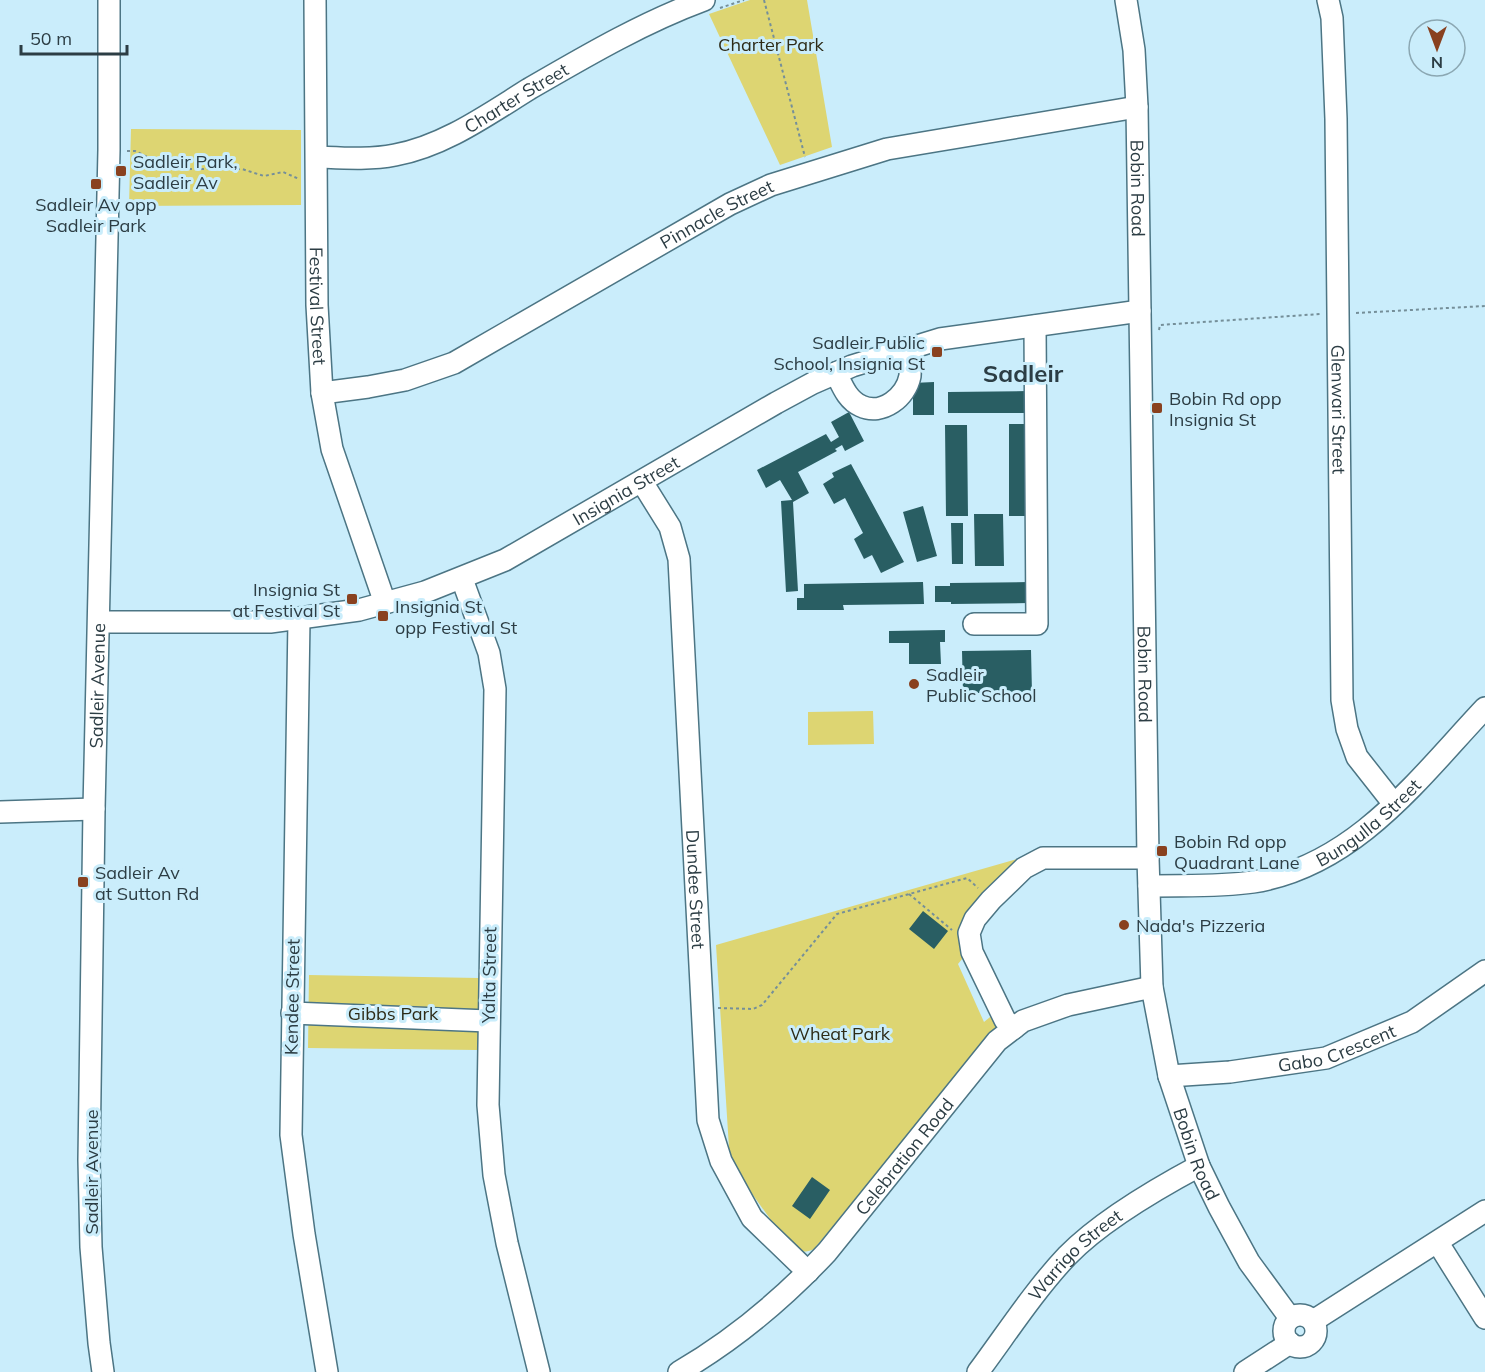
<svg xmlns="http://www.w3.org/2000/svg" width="1485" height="1372" font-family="Mulish,sans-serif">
  <rect width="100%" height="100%" fill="#caedfb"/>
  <!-- green -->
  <path fill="#ddd572" d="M750,0H807L832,147L780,165L709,14Z
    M131,129L301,130V205L129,206Z
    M873,711L874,744L808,745V712Z
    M1021,858L967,953L958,964L984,1022L995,1013L998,1024L995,1031L814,1249C805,1253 800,1252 791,1248L730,1163L716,945Z
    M309,975L479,978L478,1050L308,1048Z"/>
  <!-- building -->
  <path fill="#295e63" d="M934,382V415H913V383Z
    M1028,391V413H948V392Z
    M849,412L864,441L845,451L842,445L835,449L837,451L798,472L809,493L793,502L798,591L786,592L781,501L792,500L780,480L766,488L757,470L826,434L831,442L839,437L831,422Z
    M1009,424H1030L1031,516H1009Z
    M945,425H967L968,516H946Z
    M851,464L904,562L881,573L872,555L864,559L854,539L863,533L845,498L834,504L823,484L834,477L832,473Z
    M923,506L937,556L917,562L903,512Z
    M974,514H1003L1004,566H975Z
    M951,523H963V564H952Z
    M923,582L924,604L843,605L844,610H797V598H804V584Z
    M1030,582V603L951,604V602H935V586H950V583Z
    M945,630V642H940L941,664H909V643H889V631Z
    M1031,650L1032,693H963L962,651Z
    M923,911L948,931L934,949L909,929Z
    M812,1177L830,1190L810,1219L792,1206Z"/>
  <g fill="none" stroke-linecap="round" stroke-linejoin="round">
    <defs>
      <g id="minor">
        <path id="s1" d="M315,0L317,305L322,393L332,449L385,603"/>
        <path id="s2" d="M1126,0L1134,50L1137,107L1148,858L1152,987L1169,1076L1199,1166L1219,1207L1249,1262L1290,1318"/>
        <path id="s3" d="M1328,0L1332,18L1336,119L1342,700L1347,729L1357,757L1394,804"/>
        <path id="s4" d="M318,157C343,158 370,160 395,155C444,146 487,115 529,89C586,56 642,23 704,0"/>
        <path d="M836,373C842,385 847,400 861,406C882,416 906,397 910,376C911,368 908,357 907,348"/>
        <path id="s5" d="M322,393L368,387L405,380L454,363L730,204L771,185L887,149L1137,107"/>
        <path id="s6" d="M642,482L670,527L679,559L708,1120L721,1161L752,1218L808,1272"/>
        <path d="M462,579L489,653L495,689L488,1105L494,1175L507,1243L539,1372"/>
        <path d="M299,619L291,1135L304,1234L327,1372"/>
        <path id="s7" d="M100,622H270L359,610L425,592L505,560L776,403L813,383L852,366L940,339L1140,311"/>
        <path d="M974,624H1037L1035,326"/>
        <path d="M0,812L94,809"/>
        <path id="s8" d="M1149,886C1183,885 1219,887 1253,882C1355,866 1419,778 1485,708"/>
        <path d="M292,1013L488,1021"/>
        <path d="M1014,1028L1005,1020L972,952L969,933L975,919L991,900L1024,868L1043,858H1148"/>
        <path id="s9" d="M1169,1076L1230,1072L1326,1058L1412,1022L1485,971"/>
        <path d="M1443,1251L1485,1318"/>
        <circle cx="1300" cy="1331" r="16"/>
        <path d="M1313,1321L1485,1211"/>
        <path id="s10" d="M103,1372L99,1343L91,1247L89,1160L94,809L109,150V0"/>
        <path id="s11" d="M679,1372C734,1340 783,1299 827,1252L997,1041L1023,1021L1068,1005L1152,987"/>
        <path id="s12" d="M978,1372C1007,1333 1034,1291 1067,1256C1101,1221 1156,1189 1199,1166"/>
        <path d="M1245,1372L1290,1343"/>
      </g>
    </defs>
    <!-- minor casing -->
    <use href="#minor" stroke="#4c7584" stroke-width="24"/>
    <!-- path -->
    <path stroke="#758f99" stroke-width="2" stroke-dasharray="3 3" stroke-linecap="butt" d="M764,0L805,157
      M720,8L744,0
      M127,151H135L173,169H242L264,176L283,172L299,179
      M1356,313L1485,306
      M1159,330L1160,325L1320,314
      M909,894L952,930
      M718,1008L753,1009L762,1005L837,914L967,878L978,888"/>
    <!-- minor -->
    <use href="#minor" stroke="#fff" stroke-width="21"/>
  </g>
  <!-- markers -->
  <g fill="#89411f" stroke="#caedfb" stroke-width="2">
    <rect x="115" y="165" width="12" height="12" rx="3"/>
    <rect x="90" y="178" width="12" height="12" rx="3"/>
    <rect x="931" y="346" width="12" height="12" rx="3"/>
    <rect x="1151" y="402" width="12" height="12" rx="3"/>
    <rect x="346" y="593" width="12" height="12" rx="3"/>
    <rect x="377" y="610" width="12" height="12" rx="3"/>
    <circle cx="914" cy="684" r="6"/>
    <rect x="1156" y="845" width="12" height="12" rx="3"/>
    <rect x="77" y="876" width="12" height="12" rx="3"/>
    <circle cx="1124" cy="925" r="6"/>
  </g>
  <g text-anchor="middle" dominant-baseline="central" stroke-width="6" stroke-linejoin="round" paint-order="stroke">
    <!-- park labels -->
    <g font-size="18" fill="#2d2b17" stroke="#caedfb">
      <text x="771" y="44">Charter Park</text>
      <text x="393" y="1013">Gibbs Park</text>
      <text x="840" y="1033">Wheat Park</text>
    </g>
    <!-- street labels -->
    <g font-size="18" fill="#2c3d44" stroke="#caedfb">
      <text stroke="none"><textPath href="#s4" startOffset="212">Charter Street</textPath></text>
      <text stroke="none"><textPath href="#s2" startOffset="189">Bobin Road</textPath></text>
      <text stroke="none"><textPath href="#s5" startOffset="438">Pinnacle Street</textPath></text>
      <text stroke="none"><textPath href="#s1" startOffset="306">Festival Street</textPath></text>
      <text stroke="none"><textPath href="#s3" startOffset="410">Glenwari Street</textPath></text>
      <text stroke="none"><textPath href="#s7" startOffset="554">Insignia Street</textPath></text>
      <text stroke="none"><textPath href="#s2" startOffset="675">Bobin Road</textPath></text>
      <text stroke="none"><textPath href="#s10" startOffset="687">Sadleir Avenue</textPath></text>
      <text stroke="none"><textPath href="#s8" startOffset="236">Bungulla Street</textPath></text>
      <text stroke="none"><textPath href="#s6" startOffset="417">Dundee Street</textPath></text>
      <text transform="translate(489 975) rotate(-89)">Yalta Street</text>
      <text transform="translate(292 997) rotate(-89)">Kendee Street</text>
      <text stroke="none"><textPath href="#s9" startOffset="171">Gabo Crescent</textPath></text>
      <text stroke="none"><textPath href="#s2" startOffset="1161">Bobin Road</textPath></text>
      <text stroke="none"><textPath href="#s11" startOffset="314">Celebration Road</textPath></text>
      <text transform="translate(91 1172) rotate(-90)">Sadleir Avenue</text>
      <text stroke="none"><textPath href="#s12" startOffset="153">Warrigo Street</textPath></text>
    </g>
    <!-- poi labels -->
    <g font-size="18" fill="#2c3d44" stroke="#caedfb" text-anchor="start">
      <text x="133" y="161">Sadleir Park,<tspan x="133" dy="21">Sadleir Av</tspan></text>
      <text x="96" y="204" text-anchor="middle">Sadleir Av opp<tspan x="96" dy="21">Sadleir Park</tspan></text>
      <text x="925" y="342" text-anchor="end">Sadleir Public<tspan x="925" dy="21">School, Insignia St</tspan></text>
      <text x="1169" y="398">Bobin Rd opp<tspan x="1169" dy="21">Insignia St</tspan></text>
      <text x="340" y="589" text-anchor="end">Insignia St<tspan x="340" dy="21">at Festival St</tspan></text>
      <text x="395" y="606">Insignia St<tspan x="395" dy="21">opp Festival St</tspan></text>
      <text x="926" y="674">Sadleir<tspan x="926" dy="21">Public School</tspan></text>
      <text x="1174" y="841">Bobin Rd opp<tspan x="1174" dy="21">Quadrant Lane</tspan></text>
      <text x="95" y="872">Sadleir Av<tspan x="95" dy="21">at Sutton Rd</tspan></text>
      <text x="1136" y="925">Nada's Pizzeria</text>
    </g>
    <!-- district labels -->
    <g font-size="24" font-weight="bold" fill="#2c3d44" stroke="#caedfb">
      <text x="1023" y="373">Sadleir</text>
    </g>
  </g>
  <!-- north arrow -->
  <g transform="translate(1437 48) rotate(180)"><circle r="28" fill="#caedfb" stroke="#8ba7b2" stroke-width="1.5"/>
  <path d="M0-4.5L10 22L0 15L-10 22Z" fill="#89411f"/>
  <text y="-9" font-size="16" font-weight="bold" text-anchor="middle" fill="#2c3d44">N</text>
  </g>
  <!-- scale -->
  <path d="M21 45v9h106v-9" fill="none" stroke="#2c3d44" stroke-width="3"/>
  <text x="30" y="45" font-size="18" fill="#2c3d44" stroke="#caedfb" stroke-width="4.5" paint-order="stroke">50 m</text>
</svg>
